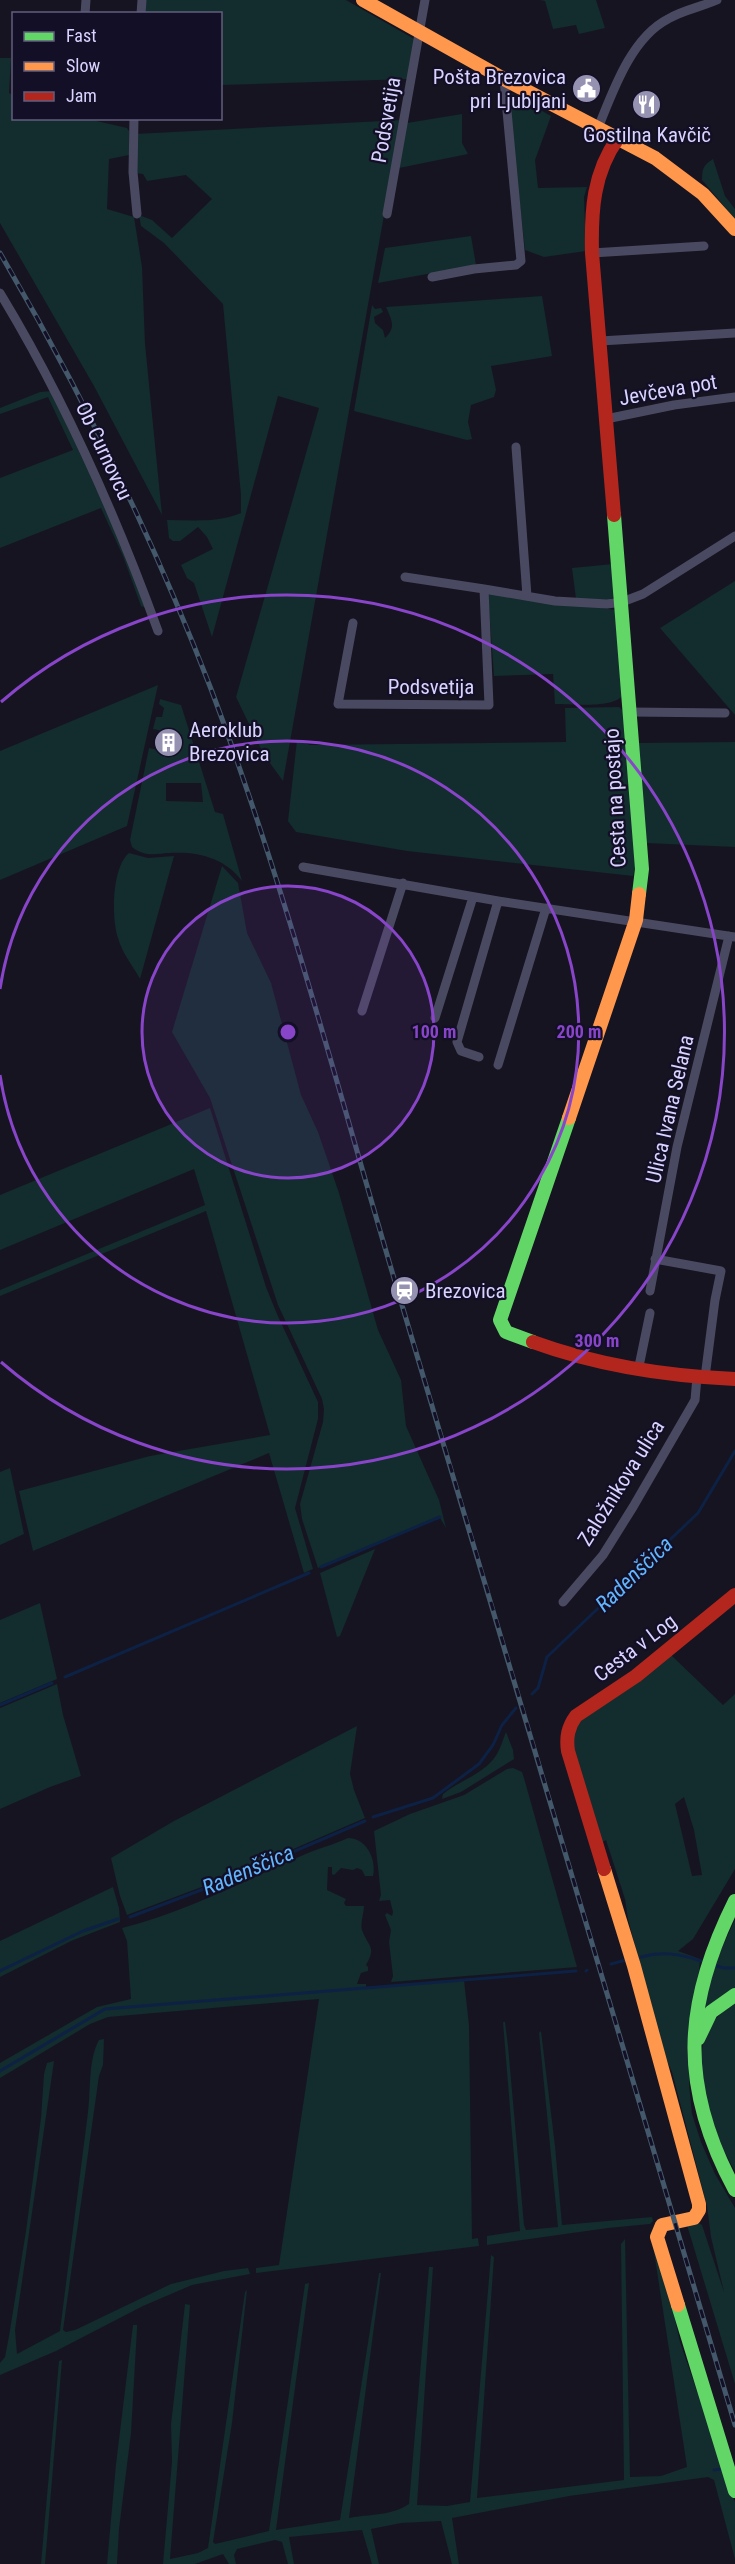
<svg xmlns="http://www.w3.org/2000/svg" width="735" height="2564" font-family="'Roboto Condensed',sans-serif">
  <rect width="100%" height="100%" fill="#161421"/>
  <!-- green -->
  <path fill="#132c2d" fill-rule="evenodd" d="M146,0H346L416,40L409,79L221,85L220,14H144Z
    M540,0H596L605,28L579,34L576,25L553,29L545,1Z
    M0,58H11L9,93L13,95L14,118L88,119L127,128L129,131V155L109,159L107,209L134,217L142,267L145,344L162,515L94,386L0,223Z
    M507,91L551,116L535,160L538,188L587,187L584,197L586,251L544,257L525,250Z
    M462,114V143L468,154L399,168L407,123Z
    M401,120L283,781L264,755L236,697L319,408L278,396L212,637L194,583L187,578L181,565L213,549L207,537L198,527L180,541H173L169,538L167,520C192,520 218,523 241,513V495L223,304L164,243L141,226L139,215L152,220L172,238L212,199L186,175L147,181L143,174L135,173V134Z
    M713,159L725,196L735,209V219L702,180C702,169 703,165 713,159Z
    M471,236L476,265L378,283L385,248Z
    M542,296L552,356L491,366L496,390L494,397L471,405L468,422L472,439L467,440L354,411L372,305L375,309L381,308L383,312L374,317L375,323L383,330L385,338C397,327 391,319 386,307Z
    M53,391L105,500L148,609L141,606L123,556L101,508L0,548V478L73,450L48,397L0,414V408L40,392Z
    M613,564L614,597L609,600L576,599L572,568Z
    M735,581V715L660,628Z
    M490,593L616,610L624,694C615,709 573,704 555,704L553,674L494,676L488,595Z
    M158,685L127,826L0,880V751Z
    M160,699L181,705L215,812L223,814L242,881C225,858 198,851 169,853C156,854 144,857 132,847L130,840L149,748L178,754L182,735L153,729L156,717H162L164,708L159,704ZM166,783H201L203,802L166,801Z
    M619,707L626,714L635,867L633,876L407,851L296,832L288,821L297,740L310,745L566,742L565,708Z
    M735,742V847L646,843L637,743Z
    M129,853L148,858L174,856L140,979C133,966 122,953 118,938C111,918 112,867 129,853Z
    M222,866L238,883L247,933L271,983L301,1095L318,1132L339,1193L378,1330L401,1380L406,1426L439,1500L446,1528L439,1516L318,1568L302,1519L300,1504L323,1422L324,1409L322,1399L278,1305L210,1098L172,1032Z
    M210,1108L266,1287L277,1314L318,1402V1419L295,1508L313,1569L304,1573L269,1453L33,1551L19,1491L150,1456L270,1435L206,1211L0,1296V1290L205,1205L194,1169L0,1250V1195Z
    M10,1468L24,1534L0,1545V1472Z
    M375,1549L340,1636L337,1637L320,1573Z
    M40,1603L57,1679L0,1703V1620Z
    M670,1654L723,1705L735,1694V1869L693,1939L678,1951L700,1959L689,2085L692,2114L701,2142L715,2174L735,2208V2384L687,2225L697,2222L702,2225L724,2292L711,2237L707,2206L672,2072L663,2052L628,1919L625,1899L606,1840L601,1843L573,1749L575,1724ZM684,1797L694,1830L702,1875L692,1876L675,1804Z
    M57,1684L63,1715L81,1776L50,1787L0,1809V1708Z
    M357,1726L350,1774L354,1790L365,1818L231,1876L127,1915L120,1896L111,1858L174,1821Z
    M506,1732L513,1750L514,1759L461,1792L442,1799L443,1794C460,1780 485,1774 497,1754C501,1747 503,1739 506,1732Z
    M513,1768L522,1772L524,1778L577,1967L391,1982L393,1976L389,1942L391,1930L385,1915L387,1913L392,1916L393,1912L390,1900L379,1901L381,1895L374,1831L410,1814L464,1795L507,1769Z
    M348,1838C366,1838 377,1859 373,1876H365L362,1870L357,1868L353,1870L341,1868L334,1875L332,1874V1867H328L327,1890L346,1899L344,1903L346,1906H364C364,1913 360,1923 362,1930C368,1947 377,1946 366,1965L368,1967V1971L361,1973L357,1984H366V1989L464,1980L469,2025L472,2239L478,2238L479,2246L256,2273V2268L279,2265L319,1999L108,2017L90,2024L0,2078V2063L97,2007L131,1999L127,1941L122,1928C185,1912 242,1882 301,1856C316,1849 333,1845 348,1838Z
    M113,1887L119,1908L120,1922L71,1941L0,1977V1941Z
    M735,1920V1992L704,2013C709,1979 719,1951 735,1920Z
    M735,2001V2171C716,2141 690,2066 707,2032C711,2022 723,2012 730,2003Z
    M503,2022H505L508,2046L524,2225L526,2230L558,2227L539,2033L541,2031L555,2146L562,2225L652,2217L653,2221L650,2224L608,2228L487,2245V2236L520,2231Z
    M104,2039L103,2065L99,2076L63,2330L66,2332L75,2330L171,2284L224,2271L248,2268L250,2274L192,2285L143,2306L56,2351L0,2375V2363L5,2357L9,2336L26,2231L41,2118L44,2074L47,2063L54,2061L15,2330L17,2354L60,2331C69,2258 79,2185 88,2112C91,2089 88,2060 99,2040Z
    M655,2231L680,2342L735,2502V2559L714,2480L708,2477L569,2496L452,2518L459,2564H452L441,2521L401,2523L371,2529L379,2564H372L362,2530L289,2537L294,2564H288L282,2542L275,2540L237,2549L234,2555L236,2564H229L223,2554L195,2564H163L172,2462L171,2424L185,2304L190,2305L170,2559L198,2553L208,2548L245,2292L247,2290L232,2423L213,2542L215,2544L269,2531L305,2284L309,2283L276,2530L340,2520L379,2273H381L349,2518C369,2514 391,2516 409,2504L429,2267H433L417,2505L447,2506L470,2502L491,2255L494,2257L477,2498L624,2480L621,2244L625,2239L630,2477L661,2476L687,2467L651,2232Z
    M133,2325H137V2329L131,2433L119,2529L117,2564H107L116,2464Z
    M62,2360L45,2564H41L59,2361Z"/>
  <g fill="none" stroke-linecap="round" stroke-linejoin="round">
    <!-- stream -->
    <path stroke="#0d2144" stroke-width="3" d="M321,1567L440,1517
      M65,1677L309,1573
      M532,1694L538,1688L547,1657L698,1513L735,1451
      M0,1705L52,1683
      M373,1817L433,1798L479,1764L493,1745L502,1725L516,1708
      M130,1917L225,1881L365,1821
      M641,1957C662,1951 680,1954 701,1961
      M611,1964L626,1960
      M713,1965L724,1968H735
      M0,1971L83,1931L118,1919
      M586,1971L587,1970
      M0,2071L105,2009L576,1971
      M714,2470L721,2469"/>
    <!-- street -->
    <path stroke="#4a4962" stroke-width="9" d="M85,14L86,0
      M141,14L142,0
      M134,118L133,172L137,214
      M598,128C613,91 631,38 668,19C683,10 701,7 717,0
      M387,214L425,0
      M592,253L704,246
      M432,277L474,269L516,265L521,261L504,79
      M0,293C65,400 115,513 158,631
      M600,341L735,333
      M606,419L674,405L735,397
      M516,447L527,596
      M405,577L484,589
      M353,623L338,704L489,705L484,589L555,601L607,604L622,602L643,594L735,536
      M631,712L725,713
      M303,867L498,901L735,937
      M362,1011L403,883
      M435,1018L473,897
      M479,1057L461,1051L457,1042L498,901
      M498,1065L546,908
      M655,1259L721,1271L715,1300L705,1377
      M650,1291L677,1147L729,936
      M638,1371L650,1313
      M563,1602L603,1555L633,1507L695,1400L697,1377"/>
    <!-- fast -->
    <path stroke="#63d668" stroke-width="14" d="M614,515L642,869L639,894
      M533,1342L506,1332L500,1320L569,1118
      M735,1901C683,2005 679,2086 735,2190
      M698,2039L711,2012L735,1995
      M678,2305L735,2491"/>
    <!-- slow -->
    <path stroke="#ff974d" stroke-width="14" d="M363,0L504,79L655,158L703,194L735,229
      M569,1118L636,920L639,894
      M604,1869L634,1966L699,2204V2210L694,2218L662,2225L657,2237L678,2305"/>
    <!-- jam -->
    <path stroke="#b3261e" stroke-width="14" d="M614,515L592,253C591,211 593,173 618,138
      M533,1342C599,1366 665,1376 735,1379
      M604,1869L568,1751C566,1737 568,1727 576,1716L636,1676L735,1595"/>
    <defs>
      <path id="rail" d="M0,253C82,393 153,538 211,689C284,883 337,1086 396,1285C510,1664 622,2045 735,2425"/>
    </defs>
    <!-- rail casing -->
    <use href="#rail" stroke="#43596b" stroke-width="5"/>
    <!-- rail -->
    <use href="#rail" stroke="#130f26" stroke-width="3" stroke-dasharray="9" stroke-linecap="butt"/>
  </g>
  <!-- distance rings -->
  <circle cx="288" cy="1032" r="146" fill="#8945c9" fill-opacity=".12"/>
  <g fill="none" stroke="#8945c9" stroke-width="3">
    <circle cx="288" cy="1032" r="146"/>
    <path d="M0 989A291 291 0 1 1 0 1075"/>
    <path d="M1 702A437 437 0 1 1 1 1362"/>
  </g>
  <!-- icons -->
  <defs>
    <symbol id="civic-disc" viewBox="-11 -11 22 22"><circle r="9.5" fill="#9591b1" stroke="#130f26"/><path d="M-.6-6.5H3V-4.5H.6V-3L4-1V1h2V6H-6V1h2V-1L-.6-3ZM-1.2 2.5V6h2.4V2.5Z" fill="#fff"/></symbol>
    <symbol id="restaurant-disc" viewBox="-11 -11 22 22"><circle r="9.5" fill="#9591b1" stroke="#130f26"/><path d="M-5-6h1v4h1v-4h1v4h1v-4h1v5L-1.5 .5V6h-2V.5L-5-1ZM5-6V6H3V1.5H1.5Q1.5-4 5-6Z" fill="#fff"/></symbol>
    <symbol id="building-disc" viewBox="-11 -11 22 22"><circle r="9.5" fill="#9591b1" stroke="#130f26"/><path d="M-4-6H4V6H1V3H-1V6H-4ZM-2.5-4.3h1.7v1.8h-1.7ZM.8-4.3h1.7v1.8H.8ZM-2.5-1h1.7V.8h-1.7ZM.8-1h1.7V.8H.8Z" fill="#fff"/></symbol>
    <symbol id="station-disc" viewBox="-11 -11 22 22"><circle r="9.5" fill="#9591b1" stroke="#130f26"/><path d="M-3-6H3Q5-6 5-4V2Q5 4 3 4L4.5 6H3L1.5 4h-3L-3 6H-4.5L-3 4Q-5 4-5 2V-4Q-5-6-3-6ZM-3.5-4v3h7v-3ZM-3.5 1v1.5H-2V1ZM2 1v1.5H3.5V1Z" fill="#fff"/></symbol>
  </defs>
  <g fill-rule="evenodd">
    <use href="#civic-disc" x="570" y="72" width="33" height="33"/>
    <use href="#restaurant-disc" x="630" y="88" width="33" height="33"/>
    <use href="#building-disc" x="152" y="726" width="33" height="33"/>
    <use href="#station-disc" x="388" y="1274" width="33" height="33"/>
  </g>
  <g text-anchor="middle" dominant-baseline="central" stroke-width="4.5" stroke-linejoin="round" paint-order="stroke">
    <!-- poi labels -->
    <g font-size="21" fill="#d9d4ff" stroke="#130f26" text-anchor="start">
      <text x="566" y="77" text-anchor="end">Pošta Brezovica<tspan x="566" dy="24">pri Ljubljani</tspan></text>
      <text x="647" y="135" text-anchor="middle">Gostilna Kavčič</text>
      <text x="189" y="730">Aeroklub<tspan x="189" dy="24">Brezovica</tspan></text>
      <text x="425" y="1291">Brezovica</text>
    </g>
    <!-- street labels -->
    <g font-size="21" fill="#d9d4ff" stroke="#130f26">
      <text transform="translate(386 120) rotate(-80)">Podsvetija</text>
      <text transform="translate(668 390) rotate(-10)">Jevčeva pot</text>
      <text transform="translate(104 451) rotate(65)">Ob Curnovcu</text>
      <text x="431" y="687">Podsvetija</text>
      <text transform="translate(615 798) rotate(-93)">Cesta na postajo</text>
      <text transform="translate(670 1109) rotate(-77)">Ulica Ivana Selana</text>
      <text transform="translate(621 1483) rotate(-58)">Založnikova ulica</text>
      <text transform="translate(635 1648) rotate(-37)">Cesta v Log</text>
    </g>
    <!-- water labels -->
    <g font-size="22" font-style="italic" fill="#62b6ff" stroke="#130f26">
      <text transform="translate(634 1574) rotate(-44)">Radenščica</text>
      <text transform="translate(248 1870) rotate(-23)">Radenščica</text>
    </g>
  </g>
  <circle cx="288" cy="1032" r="9" fill="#8945c9" stroke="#130f26" stroke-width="3"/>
  <g font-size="18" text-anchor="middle" font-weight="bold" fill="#8945c9" stroke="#130f26" stroke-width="4.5" stroke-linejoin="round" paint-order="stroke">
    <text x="434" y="1038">100 m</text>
    <text x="579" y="1038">200 m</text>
    <text x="597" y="1347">300 m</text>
  </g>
  <!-- legend -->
  <rect x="12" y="12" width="210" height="108" fill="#130f26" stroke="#625e7d" stroke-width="1.5"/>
  <rect x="24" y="32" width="30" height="9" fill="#63d668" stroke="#625e7d" stroke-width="1.5"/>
  <text x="66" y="42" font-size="18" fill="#d9d4ff">Fast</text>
  <rect x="24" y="62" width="30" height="9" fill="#ff974d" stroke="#625e7d" stroke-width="1.5"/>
  <text x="66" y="72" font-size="18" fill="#d9d4ff">Slow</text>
  <rect x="24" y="92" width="30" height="9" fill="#b3261e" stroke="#625e7d" stroke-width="1.5"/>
  <text x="66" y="102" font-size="18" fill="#d9d4ff">Jam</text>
</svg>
